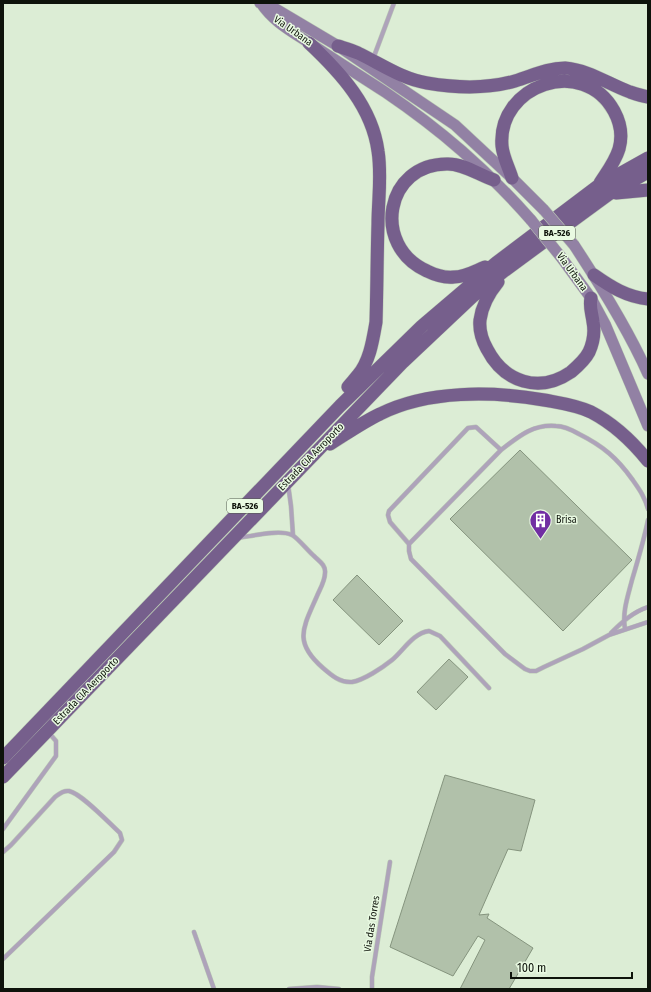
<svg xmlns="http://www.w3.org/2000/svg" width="651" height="992" font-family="'Fira Sans Condensed',sans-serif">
  <rect width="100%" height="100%" fill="#dcedd5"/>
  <!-- building -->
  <path fill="#b1c1aa" stroke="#85947e" d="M520,450L632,560L563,631L450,519Z
    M357,575L403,621L379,645L333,600Z
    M449,659L468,677L436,710L417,692Z
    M445,775L535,800L521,851L508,849L479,915L489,914L487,918L533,948L509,989H460L485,940L478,936L453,976L390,947Z"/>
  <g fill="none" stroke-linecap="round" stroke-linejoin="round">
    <defs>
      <path id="service" d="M373,59L394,3
        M288,484L291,506L293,535
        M648,509C645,497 639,489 632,479C617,458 603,446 579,434C572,430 564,426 556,426C532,424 518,437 501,450L476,427L468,428L389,511L388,515L390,522L409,544V551L411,559L505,654L525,669L530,671H536L544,667L583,649L609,635L648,622
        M238,538C252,536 280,529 292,535C297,537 309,552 314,556C319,561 326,565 325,573C325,581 320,589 317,596C303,628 293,642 323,668C331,675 340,683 352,682C364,680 382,668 392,660C403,651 413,633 429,631L440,636L489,688
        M409,544L501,450
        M625,629C622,612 628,596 632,580C638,560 644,540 648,520
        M611,633C622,622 633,612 648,607
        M3,829L56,756V741L49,733
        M3,852L11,845L55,797C59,794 63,790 69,791C82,794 108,822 120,833L122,840L114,852L3,959
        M194,932L214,989
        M289,989L317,987L339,989
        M372,989V977L390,862"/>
      <path id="secondary" d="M260,3L269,5L338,46L455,125L512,178L544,210
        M261,3C274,23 295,33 314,46C338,62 362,77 385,92C441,130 486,169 531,220
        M574,245C601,286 628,329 648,374
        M561,257L591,298L605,324L648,426"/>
      <path id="trunk" d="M309,43C341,73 372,107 378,151C382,176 378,200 378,224C377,257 377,289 376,322C373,339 370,361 358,375C355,379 351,383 348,387
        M338,46C344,48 351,50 358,53C381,64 402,79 427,83C456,88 487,89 515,81C532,76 547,68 565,68C589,70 608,84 630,92C636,94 642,96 648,97
        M512,178C509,168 503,157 502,146C497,85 583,55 614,111C620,122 623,135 619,149C615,162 607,172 600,183
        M616,193L648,190
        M485,267C475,271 465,277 454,277C444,278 435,275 427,271C371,246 385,163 448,164C464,164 479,175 494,180
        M594,275C611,287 627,297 648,299
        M498,282C489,293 482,305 480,320C479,330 482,340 487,349C504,382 539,394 571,372C578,366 585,360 589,352C593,343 595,332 593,322C592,313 589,307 591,298
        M330,444C346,434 363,422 380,414C428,390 492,391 544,400C560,403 576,405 591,412C614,424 632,441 648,461
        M3,758L340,406L422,326L496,263L598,186L648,158
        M3,777L402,363L472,297L504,271L609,194L648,172"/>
    </defs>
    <!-- service casing -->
    <use href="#service" stroke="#bbcab5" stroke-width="5"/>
    <!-- secondary casing -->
    <use href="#secondary" stroke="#bbcab5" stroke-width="12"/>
    <!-- trunk casing -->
    <use href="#trunk" stroke="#bbcab5" stroke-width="14"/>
    <!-- service -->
    <use href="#service" stroke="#aea3ba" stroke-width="4"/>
    <!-- secondary -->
    <use href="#secondary" stroke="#9281a4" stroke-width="11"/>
    <!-- trunk -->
    <use href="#trunk" stroke="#765f8c" stroke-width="13"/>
    <defs>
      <path id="secondary-bridge" d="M544,210L574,245
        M531,220L561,257"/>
    </defs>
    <!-- secondary-bridge casing -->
    <use href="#secondary-bridge" stroke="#bbcab5" stroke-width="12" stroke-linecap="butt"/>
    <!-- secondary-bridge -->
    <use href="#secondary-bridge" stroke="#9281a4" stroke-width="11"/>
  </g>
  <!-- icons -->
  <defs>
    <symbol id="building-pin" viewBox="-11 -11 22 30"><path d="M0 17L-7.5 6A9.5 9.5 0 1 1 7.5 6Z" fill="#712ea3" stroke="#e9fae2"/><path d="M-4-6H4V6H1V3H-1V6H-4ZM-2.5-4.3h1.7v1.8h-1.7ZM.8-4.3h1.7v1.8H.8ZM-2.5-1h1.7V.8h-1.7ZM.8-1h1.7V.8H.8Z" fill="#fff"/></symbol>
  </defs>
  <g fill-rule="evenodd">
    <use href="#building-pin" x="528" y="508" width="25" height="34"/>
  </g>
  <g text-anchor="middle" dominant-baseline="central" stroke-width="3" stroke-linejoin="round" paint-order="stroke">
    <!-- shield labels -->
    <g fill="#e9fae2" stroke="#50584c" stroke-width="1">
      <rect x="539" y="226" width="36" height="14" rx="3"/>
      <rect x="227" y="499" width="36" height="14" rx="3"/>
    </g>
    <g font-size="9" font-weight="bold" fill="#0e130b">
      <text x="557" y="233">BA-526</text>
      <text x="245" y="506">BA-526</text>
    </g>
    <!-- street labels -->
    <g font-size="10" fill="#0e130b" stroke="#e9fae2">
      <text transform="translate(293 31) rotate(35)">Via Urbana</text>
      <text transform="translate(572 272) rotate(54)">Via Urbana</text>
      <text transform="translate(311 457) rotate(-46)">Estrada CIA Aeroporto</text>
      <text transform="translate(86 691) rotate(-46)">Estrada CIA Aeroporto</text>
      <text transform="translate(372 924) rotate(-81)">Via das Torres</text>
    </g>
    <!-- poi labels -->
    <g font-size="10" fill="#0e130b" stroke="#e9fae2" text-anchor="start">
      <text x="556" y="520">Brisa</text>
    </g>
  </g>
  <!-- border -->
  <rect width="651" height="992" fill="none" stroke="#0e130b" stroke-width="8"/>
  <!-- scale -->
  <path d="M511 972v6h121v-6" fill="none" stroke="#0e130b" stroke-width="2"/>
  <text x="517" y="972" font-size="12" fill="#0e130b" stroke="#e9fae2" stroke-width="3" paint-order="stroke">100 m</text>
</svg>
